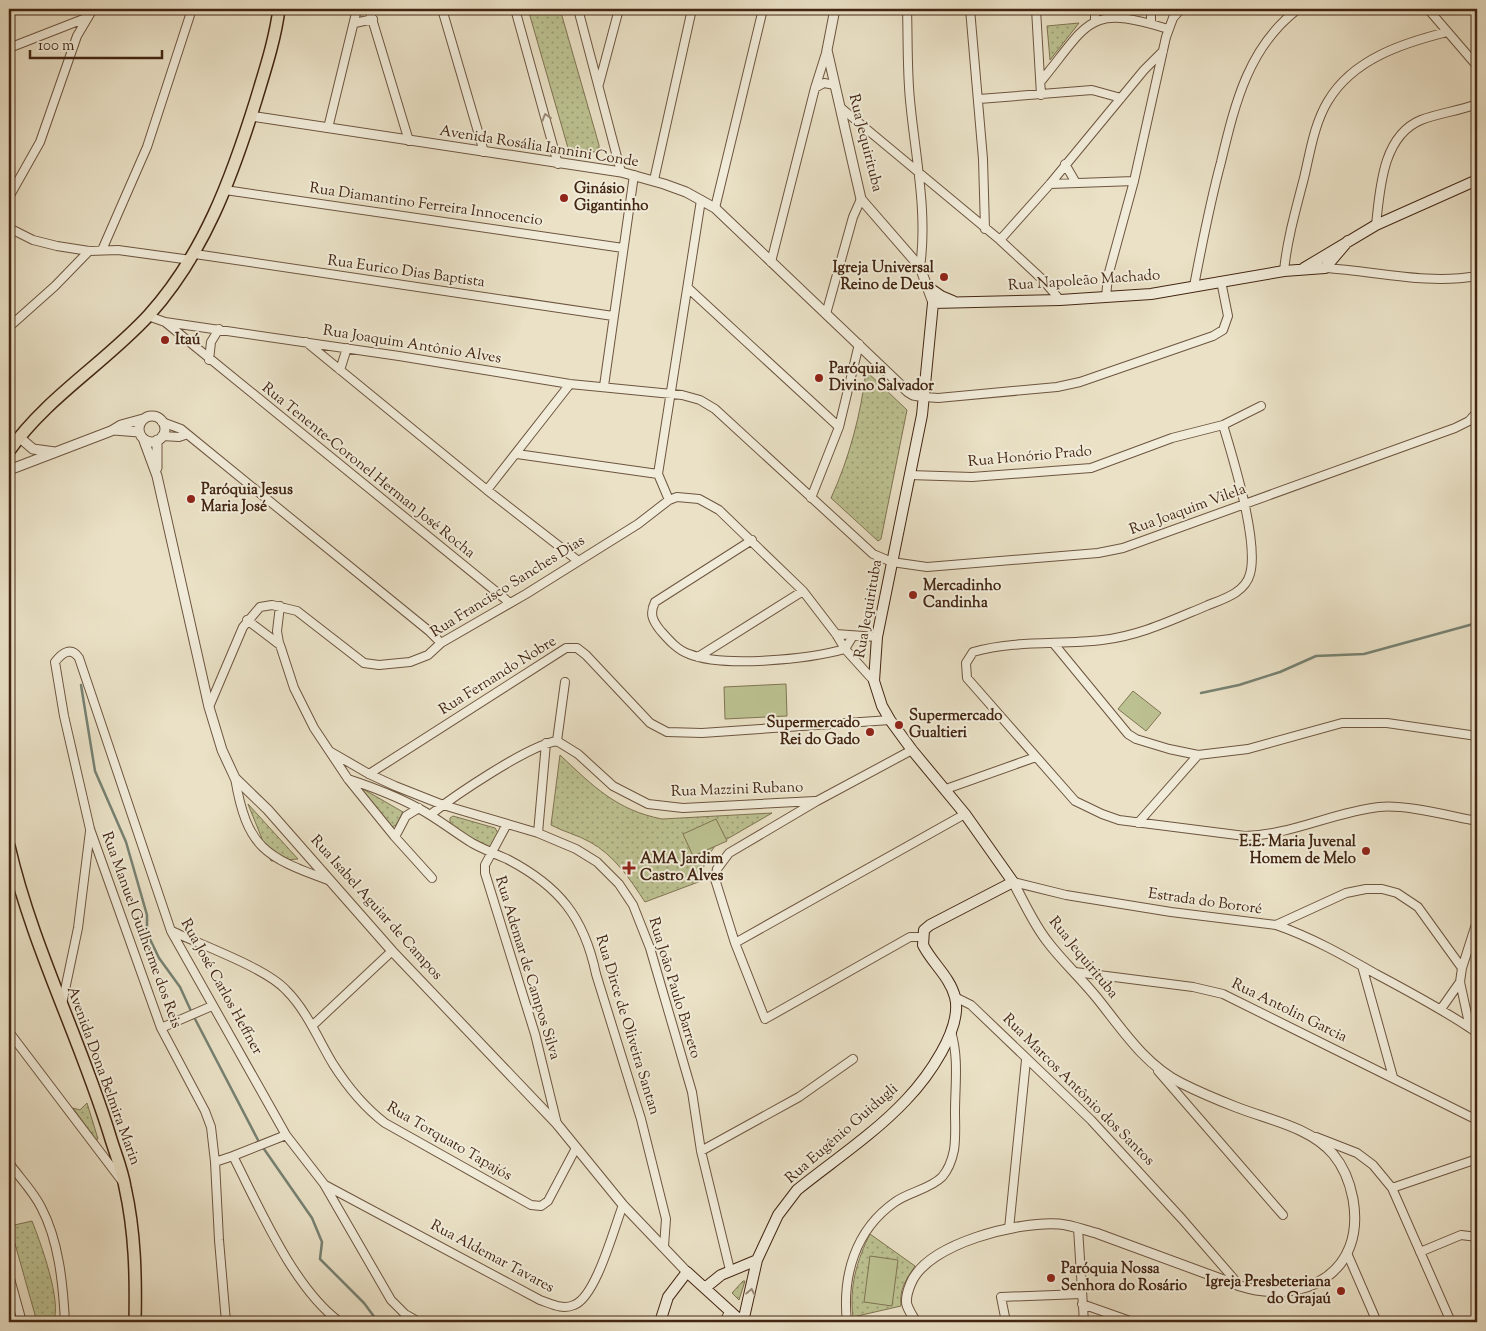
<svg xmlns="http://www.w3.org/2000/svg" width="1486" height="1331" font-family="'Sorts Mill Goudy',serif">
  <defs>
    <pattern id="grass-dots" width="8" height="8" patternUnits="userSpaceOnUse" patternTransform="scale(1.25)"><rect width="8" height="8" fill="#bcc191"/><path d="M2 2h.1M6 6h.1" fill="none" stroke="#9a9d75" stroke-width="1.8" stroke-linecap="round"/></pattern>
  </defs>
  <rect width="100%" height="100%" fill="#eae1c6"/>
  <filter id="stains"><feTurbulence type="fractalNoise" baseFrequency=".004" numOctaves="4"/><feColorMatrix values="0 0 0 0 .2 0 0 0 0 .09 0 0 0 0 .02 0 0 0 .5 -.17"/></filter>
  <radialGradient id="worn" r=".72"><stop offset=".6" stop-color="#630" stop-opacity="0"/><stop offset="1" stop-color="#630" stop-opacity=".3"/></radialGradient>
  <!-- grass -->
  <path fill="url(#grass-dots)" stroke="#807452" d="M528,9H560L599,145V149L595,152L573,150L568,148Z
    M1079,23L1050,60L1047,26Z
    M866,371L907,410L881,539L878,541L831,498C849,459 861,414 866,371Z
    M560,755C593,786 616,810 662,819L772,813L715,846L705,860L701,881L645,902C630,879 614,855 590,842C578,835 564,832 551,825Z
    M360,789H363L403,812L396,825L388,829Z
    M248,804L298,859L271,861Z
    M453,816L495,828L498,833L492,846L484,848L450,823V818Z
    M87,1103L98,1139L96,1140L73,1108L80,1110Z
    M32,1221C40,1241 63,1304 53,1322H37L10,1226Z
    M870,1234L915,1266C906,1280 899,1289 901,1306L853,1317C849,1287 857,1260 870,1234Z
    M743,1281H745L739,1300L732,1293Z"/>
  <!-- pitch -->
  <path fill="#bcc191" stroke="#807452" d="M786,684L787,716L725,719L724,687Z
    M1133,691L1161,713L1146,731L1118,709Z
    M716,819L727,841L693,856L683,834Z
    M870,1256L898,1260L892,1306L864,1302Z"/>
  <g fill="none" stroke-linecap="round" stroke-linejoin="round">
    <!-- stream -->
    <path stroke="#768172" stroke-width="2.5" d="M81,685L95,771L126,842L147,915V933L159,958L180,987L191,1011
      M1201,693L1239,685L1280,672L1316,656L1364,654L1477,623
      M194,1017L259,1142
      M264,1149L312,1218L322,1242L320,1259L364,1303L378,1322"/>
    <defs>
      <path id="minor" d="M369,9L409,141
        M442,9L484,152
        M515,9L558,164
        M578,9L621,172
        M907,9C908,39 907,70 910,100C915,155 928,212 920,267
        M970,9L983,159L985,229
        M1036,9L1041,95
        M1428,9L1477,66
        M1095,20V9
        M355,23L373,19
        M1151,23V9
        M9,48L86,18
        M1042,80C1090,21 1088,4 1168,29
        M599,84L619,9
        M815,88L824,83L835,85
        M979,99L1092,90L1121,98
        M840,107L1000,240L1043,280L1060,300
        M328,128L357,9
        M1065,164L1076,183
        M654,180L692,9
        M1050,184L1134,181
        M225,190L623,248
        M9,197L40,142L77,36L93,9
        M715,208L763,9
        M1376,225C1380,190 1382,136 1421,120C1439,113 1459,111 1477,104
        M9,228L33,240L57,246L89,251L118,250L191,260
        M1000,240L1050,184L1144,70L1163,51
        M102,250L147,147L192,9
        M195,254L613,316
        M771,262L815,88L827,50
        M1325,268C1376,271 1426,285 1477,276
        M1284,271C1287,240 1296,209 1304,178C1310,153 1314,124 1328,101C1353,59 1403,43 1447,32
        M1194,286C1202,244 1210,203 1221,162C1235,104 1248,47 1298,9
        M688,288L839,427
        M1106,297L1108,276L1134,181L1166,37L1173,18L1181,9
        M826,314L853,217L861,199
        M148,316L165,322L399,356L570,384L682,395L700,400L715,409L873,554L892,562L927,567L1098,553L1123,548L1455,428L1469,421L1477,412
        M165,322L510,603
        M9,327L55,286L89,251
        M306,342L487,490L577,560
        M209,360L211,342L219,329
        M340,370L347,348
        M604,386L634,175
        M925,397L938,398L1057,387L1080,382L1213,336L1223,330L1228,316L1221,281
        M162,422L181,429L429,631L441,643
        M1223,425C1233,458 1259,542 1250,574C1245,593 1223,599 1206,606C1172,620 1139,636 1102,640C1059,645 1015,640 973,652L966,663L967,678L1075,801L1102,814L1119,820L1245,836C1291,835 1334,812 1379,807C1405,804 1450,816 1477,821
        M162,436L179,437L185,435
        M517,454L658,474L669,500
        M658,474L701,200
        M909,475L972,477L1091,468L1172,438L1223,425L1261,406
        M487,490L570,384
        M811,498L839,427L859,344
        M752,540L655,602C649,614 653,621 660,630C668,639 677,650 689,654C724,668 809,659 845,649L853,636
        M247,620L280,645L294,688L314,728L348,779L395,837L432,878
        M836,634L877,637
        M279,643L277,631L280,606
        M1054,644L1128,734L1136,739L1169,749L1198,755L1248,749L1342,723H1387L1477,736
        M698,657L803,591
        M209,707L243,627L260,607L272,605L297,611L364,663L379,665L410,662L428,655L441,643L526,594L638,524L669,500L677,497L699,499L719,510L803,591L836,634L845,649L874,681
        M557,741L565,682
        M912,750L817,801L729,853L717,869L715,879L735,943L765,1019L910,937H922
        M331,752L369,774L395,786L443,805L538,833L576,849L597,862L619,884L633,905L650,948L692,1092L701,1151L730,1270
        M369,774L566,648H577L586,655L650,723L667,732L702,733L890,720
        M235,778C247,848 265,857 328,880
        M348,779C372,787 396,796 418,808C437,818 454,832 472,843C483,849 495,854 507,859C559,886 584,917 596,974L641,1119L666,1219L664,1246
        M946,789L1036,757
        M430,815C454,796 529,745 557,741L578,754L613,786L648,804L683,808L815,801
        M1138,823L1198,755
        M507,824L485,865V873L535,1034L557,1124
        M538,833L546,743
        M395,837L406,816L419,808
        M1013,882L1066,895L1171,912L1276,925L1346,893L1366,889H1382L1397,893L1418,907L1462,968L1460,982L1470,1028L1477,1033
        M1276,925C1311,937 1343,955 1376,974C1408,991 1440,1008 1470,1028
        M172,931C201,945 266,968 286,990C307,1011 318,1039 333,1064C347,1086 364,1107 385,1123L531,1205L541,1206L548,1201L576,1148
        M735,943L965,814
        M1362,966L1393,1077
        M1462,968L1477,921
        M1075,972L1193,987L1223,994L1477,1120
        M955,997L971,1005L1091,1120L1182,1219L1240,1286
        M62,1004L78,928L90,831
        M1441,1009L1460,982
        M312,1026L392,951
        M161,1028L212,1006
        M9,1032L122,1181
        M1158,1071L1283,1215
        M1316,1137L1357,1153L1373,1165L1392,1188L1451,1322
        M701,1151L799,1097L853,1059
        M233,1156L286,1135
        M215,1162L219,1240L226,1322
        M9,1163C19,1177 33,1191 41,1207C59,1241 63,1284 65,1322
        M325,1185L540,1300C552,1304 562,1310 574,1305C596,1297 614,1228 623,1205
        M1392,1188L1477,1159
        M1078,1228L1084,1322
        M1009,1229L1026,1060
        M1420,1252L1461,1235L1477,1237
        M1347,1253L1377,1322
        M9,1275L22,1322
        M1082,1304L1133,1322
        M340,1322C294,1289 259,1207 233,1156L215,1162L211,1127L205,1111L161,1028L90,829L64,716L55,662C62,653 71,646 79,658L171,931L286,1135L324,1184L391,1300L405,1314L419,1322
        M724,1322L730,1310
        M847,1322C842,1276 855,1230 895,1202C909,1192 930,1189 942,1177C949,1169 952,1160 954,1150C956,1137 955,1124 955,1112C955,1086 959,1057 951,1032
        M1006,1322L1001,1297L1081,1294"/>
      <path id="tertiary" d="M835,9L827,50L861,199L920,267L933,303
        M251,116L621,172L664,184L686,192L715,208L908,392L913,395L925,397
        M139 429a13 13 0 1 1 26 0a13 13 0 1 1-26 0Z
        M114,430L139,432
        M19,437L33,449L55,452
        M143,438L157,476L209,707L222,750L235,778L268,810L392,951L557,1124L623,1205L687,1272
        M157,468V440
        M9,470L111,431L121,425L143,419
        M916,1322C913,1317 909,1311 907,1305C905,1298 908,1290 911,1283C928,1243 1019,1221 1059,1224C1071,1225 1084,1230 1096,1233L1240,1286C1304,1306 1366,1273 1353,1199C1350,1183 1344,1167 1333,1154C1310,1127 1269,1120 1236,1107C1218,1100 1199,1092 1181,1083C1144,1064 1122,1029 1097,998C1081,978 1062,961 1047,941C1033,923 1024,902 1013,882"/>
      <path id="secondary" d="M1304,268L1376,225L1477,180
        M928,287L941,296L953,301
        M705,1288L721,1275L757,1260
        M660,1322L668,1297L687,1272L742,1322
        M743,1322L757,1260L778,1215L797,1190C833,1161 874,1134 906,1100C927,1078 963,1029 955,997C950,977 932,963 923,945L924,930L930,925L1013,882L965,814L912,750L890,720L882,706L874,681L877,637L922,415L933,303L1060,300L1151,294L1284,271L1325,268L1348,241"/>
      <path id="primary" d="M9,451C47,397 105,363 149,315C204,254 232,177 256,100C265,70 275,40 279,9
        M9,846C32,946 80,1038 110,1136C115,1153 122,1169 125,1187C135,1232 136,1276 135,1322"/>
    </defs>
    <!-- minor casing -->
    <use href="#minor" stroke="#6d553f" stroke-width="10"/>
    <!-- tertiary casing -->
    <use href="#tertiary" stroke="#6d553f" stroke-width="11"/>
    <!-- secondary casing -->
    <use href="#secondary" stroke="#432612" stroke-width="12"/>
    <!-- primary casing -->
    <use href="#primary" stroke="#432612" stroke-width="14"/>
    <!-- minor -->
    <use href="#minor" stroke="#f1ecda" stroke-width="8"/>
    <!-- tertiary -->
    <use href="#tertiary" stroke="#f1ecda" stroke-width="9"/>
    <!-- secondary -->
    <use href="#secondary" stroke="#f1ecda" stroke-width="10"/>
    <!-- primary -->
    <use href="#primary" stroke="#eae1c6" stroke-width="11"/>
  </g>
  <!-- one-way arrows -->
  <defs><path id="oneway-chevron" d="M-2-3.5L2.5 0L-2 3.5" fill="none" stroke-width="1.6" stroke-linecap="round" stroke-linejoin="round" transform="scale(1.25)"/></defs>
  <g stroke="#9a8976">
    <use href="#oneway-chevron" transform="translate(546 117) rotate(-107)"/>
    <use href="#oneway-chevron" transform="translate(751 1292) rotate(-79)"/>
  </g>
  <!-- markers -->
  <g fill="#8f2418" stroke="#f1ecda" stroke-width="2">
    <circle cx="564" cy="198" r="5"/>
    <circle cx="944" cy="277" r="5"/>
    <circle cx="165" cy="340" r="5"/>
    <circle cx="819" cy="378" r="5"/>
    <circle cx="191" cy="499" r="5"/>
    <circle cx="913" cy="595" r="5"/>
    <circle cx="899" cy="725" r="5"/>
    <circle cx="870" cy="732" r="5"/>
    <circle cx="1366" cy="851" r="5"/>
    <path d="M626.5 860.5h5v5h5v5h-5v5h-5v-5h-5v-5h5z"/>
    <circle cx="1051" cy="1278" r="5"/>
    <circle cx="1341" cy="1291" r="5"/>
  </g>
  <g text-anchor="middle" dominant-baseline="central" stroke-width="4" stroke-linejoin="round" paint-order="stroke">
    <!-- street labels -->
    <g font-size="15" fill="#432612" stroke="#f1ecda">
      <text transform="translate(865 143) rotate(76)">Rua Jequirituba</text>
      <text transform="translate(539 147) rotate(9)">Avenida Rosália Iannini Conde</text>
      <text transform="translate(426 205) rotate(8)">Rua Diamantino Ferreira Innocencio</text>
      <text transform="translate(406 272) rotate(8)">Rua Eurico Dias Baptista</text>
      <text transform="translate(1084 281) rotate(-4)">Rua Napoleão Machado</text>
      <text transform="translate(412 345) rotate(9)">Rua Joaquim Antônio Alves</text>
      <text transform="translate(1030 457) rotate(-5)">Rua Honório Prado</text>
      <text transform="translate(368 471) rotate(39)">Rua Tenente-Coronel Herman José Rocha</text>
      <text transform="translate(1188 510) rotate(-20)">Rua Joaquim Vilela</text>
      <text transform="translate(508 587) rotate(-32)">Rua Francisco Sanches Dias</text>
      <text transform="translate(869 609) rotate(-80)">Rua Jequirituba</text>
      <text transform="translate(498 676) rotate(-32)">Rua Fernando Nobre</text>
      <text transform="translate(737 790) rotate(-2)">Rua Mazzini Rubano</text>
      <text transform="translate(1205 902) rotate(8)">Estrada do Bororé</text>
      <text transform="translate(376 908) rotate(48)">Rua Isabel Aguiar de Campos</text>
      <text transform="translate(141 930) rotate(70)">Rua Manuel Guilherme dos Reis</text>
      <text transform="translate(1083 958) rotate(51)">Rua Jequirituba</text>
      <text transform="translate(527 968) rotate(73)">Rua Ademar de Campos Silva</text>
      <text transform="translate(221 987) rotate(61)">Rua José Carlos Heffner</text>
      <text transform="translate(674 988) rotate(73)">Rua João Paulo Barreto</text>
      <text transform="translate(1289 1011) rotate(26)">Rua Antolin Garcia</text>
      <text transform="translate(627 1025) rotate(73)">Rua Dirce de Oliveira Santan</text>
      <text transform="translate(103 1076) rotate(70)">Avenida Dona Belmira Marin</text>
      <text transform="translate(1078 1090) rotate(45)">Rua Marcos Antônio dos Santos</text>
      <text transform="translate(842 1134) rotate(-41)">Rua Eugênio Guidugli</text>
      <text transform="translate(449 1142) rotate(30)">Rua Torquato Tapajós</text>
      <text transform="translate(492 1257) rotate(28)">Rua Aldemar Tavares</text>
    </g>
    <!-- poi labels -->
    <g font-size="15" font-weight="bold" fill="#432612" stroke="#f1ecda" text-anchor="start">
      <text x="574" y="189">Ginásio<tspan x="574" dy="17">Gigantinho</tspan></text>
      <text x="934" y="268" text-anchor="end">Igreja Universal<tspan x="934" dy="17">Reino de Deus</tspan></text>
      <text x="175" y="340">Itaú</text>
      <text x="829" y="369">Paróquia<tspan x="829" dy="17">Divino Salvador</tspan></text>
      <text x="201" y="490">Paróquia Jesus<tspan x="201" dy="17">Maria José</tspan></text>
      <text x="923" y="586">Mercadinho<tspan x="923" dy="17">Candinha</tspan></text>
      <text x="909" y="716">Supermercado<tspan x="909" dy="17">Gualtieri</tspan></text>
      <text x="860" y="723" text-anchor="end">Supermercado<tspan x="860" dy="17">Rei do Gado</tspan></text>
      <text x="1356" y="842" text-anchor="end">E.E. Maria Juvenal<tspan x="1356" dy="17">Homem de Melo</tspan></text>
      <text x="640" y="859">AMA Jardim<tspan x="640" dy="17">Castro Alves</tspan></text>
      <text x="1061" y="1269">Paróquia Nossa<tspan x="1061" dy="17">Senhora do Rosário</tspan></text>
      <text x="1331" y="1282" text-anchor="end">Igreja Presbeteriana<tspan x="1331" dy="17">do Grajaú</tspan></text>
    </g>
  </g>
  <!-- margin -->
  <rect width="1486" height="1331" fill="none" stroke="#eae1c6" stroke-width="30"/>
  <rect x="10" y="10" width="1466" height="1311" fill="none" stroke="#432612" stroke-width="2.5"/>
  <rect x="15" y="15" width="1456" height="1301" fill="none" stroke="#432612"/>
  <!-- scale -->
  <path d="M30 50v8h132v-8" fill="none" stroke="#432612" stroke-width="2.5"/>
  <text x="38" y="50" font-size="15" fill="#432612" stroke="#f1ecda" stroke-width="4" paint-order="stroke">100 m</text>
  <rect width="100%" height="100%" filter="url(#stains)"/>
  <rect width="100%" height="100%" fill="url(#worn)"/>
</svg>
